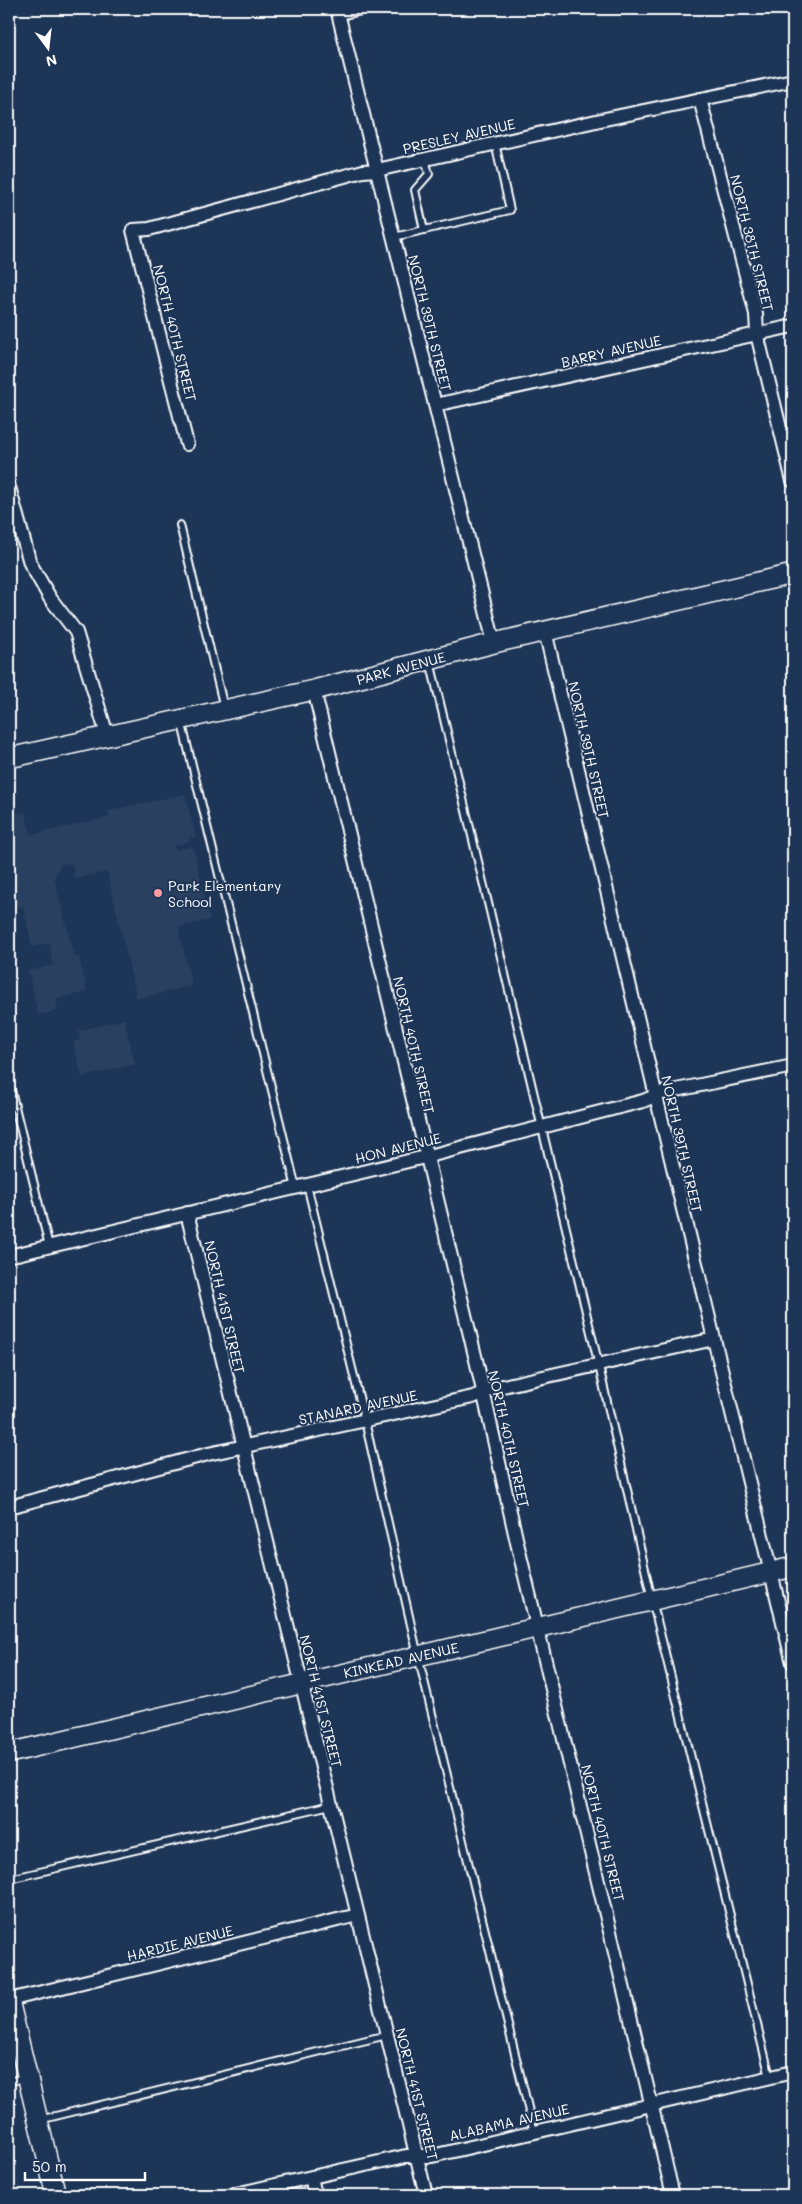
<svg xmlns="http://www.w3.org/2000/svg" width="802" height="2204" font-family="Mali,sans-serif">
  <rect width="100%" height="100%" fill="#1d3557"/>
  <filter id="ink" filterUnits="userSpaceOnUse"><feTurbulence type="fractalNoise" baseFrequency=".02" numOctaves="2"/><feDisplacementMap in="SourceGraphic" scale="10" xChannelSelector="R" yChannelSelector="G"/><feConvolveMatrix kernelMatrix="1 2 1 2 8 2 1 2 1" color-interpolation-filters="sRGB"/></filter>
  <g filter="url(#ink)">
    <!-- built -->
    <path fill="#2a4161" d="M185,794L196,838L190,837L188,842L174,846L176,850L193,846L210,920L178,927L192,986L137,999L107,872L75,879L72,864L62,863L54,877L74,956L79,957L87,992L56,999L58,1011L38,1015L28,971L53,965L49,943L32,947L23,906L9,909V816L25,812L31,835L109,817L108,811Z
      M124,1019L135,1064L82,1077L73,1042L80,1040L78,1031Z"/>
    <g fill="none" stroke-linecap="round" stroke-linejoin="round">
      <defs>
        <path id="lane" d="M424,230L415,190L429,174L425,159
          M394,237L510,210L495,143
          M180,525L224,708
          M430,661L599,1366L652,1600L770,2077
          M181,720L296,1188
          M9,1082L49,1246
          M307,1185L365,1421L418,1656L534,2132
          M9,1879L331,1805
          M9,2082L26,2077
          M39,2120L387,2035"/>
        <path id="street" d="M337,9L494,643
          M339,13L357,9
          M700,99L756,314L757,334L793,481
          M435,405L793,326
          M187,444L133,230L149,229L363,171L377,170L605,119L793,80
          M9,487L30,563L50,598L76,632L107,735
          M545,631L714,1339L793,1663
          M314,690L477,1364L518,1547L673,2195
          M187,1213L426,2195
          M9,1256L425,1157L643,1101L662,1093L793,1066
          M9,1507L208,1454L473,1397L494,1388L714,1339
          M9,2000L358,1915
          M311,2177L315,2195
          M231,2195L406,2156H432L793,2072"/>
        <path id="secondary" d="M9,758L314,690L494,643L793,574
          M9,1753L793,1567
          M9,2000L56,2195"/>
      </defs>
      <!-- lane casing -->
      <use href="#lane" stroke="#fff" stroke-width="10"/>
      <!-- street casing -->
      <use href="#street" stroke="#fff" stroke-width="16"/>
      <!-- secondary casing -->
      <use href="#secondary" stroke="#fff" stroke-width="22"/>
      <!-- lane -->
      <use href="#lane" stroke="#1d3557" stroke-width="6"/>
      <!-- street -->
      <use href="#street" stroke="#1d3557" stroke-width="12"/>
      <!-- secondary -->
      <use href="#secondary" stroke="#1d3557" stroke-width="19"/>
    </g>
  </g>
  <!-- markers -->
  <circle fill="#ff9aa2" stroke="#1d3557" stroke-width="2" cx="158" cy="893" r="5"/>
  <g text-anchor="middle" dominant-baseline="central" stroke-width="4" stroke-linejoin="round" paint-order="stroke">
    <!-- street labels -->
    <g font-size="14" fill="#fff" stroke="#1d3557">
      <text transform="translate(459 136) rotate(-13)">PRESLEY AVENUE</text>
      <text transform="translate(752 243) rotate(76)">NORTH 38TH STREET</text>
      <text transform="translate(430 323) rotate(76)">NORTH 39TH STREET</text>
      <text transform="translate(175 333) rotate(76)">NORTH 40TH STREET</text>
      <text transform="translate(611 351) rotate(-13)">BARRY AVENUE</text>
      <text transform="translate(401 668) rotate(-15)">PARK AVENUE</text>
      <text transform="translate(589 750) rotate(77)">NORTH 39TH STREET</text>
      <text transform="translate(414 1045) rotate(77)">NORTH 40TH STREET</text>
      <text transform="translate(682 1144) rotate(77)">NORTH 39TH STREET</text>
      <text transform="translate(398 1148) rotate(-14)">HON AVENUE</text>
      <text transform="translate(225 1307) rotate(77)">NORTH 41ST STREET</text>
      <text transform="translate(358 1407) rotate(-12)">STANARD AVENUE</text>
      <text transform="translate(509 1439) rotate(77)">NORTH 40TH STREET</text>
      <text transform="translate(401 1660) rotate(-13)">KINKEAD AVENUE</text>
      <text transform="translate(321 1701) rotate(76)">NORTH 41ST STREET</text>
      <text transform="translate(603 1833) rotate(76)">NORTH 40TH STREET</text>
      <text transform="translate(180 1943) rotate(-14)">HARDIE AVENUE</text>
      <text transform="translate(417 2094) rotate(76)">NORTH 41ST STREET</text>
      <text transform="translate(509 2122) rotate(-13)">ALABAMA AVENUE</text>
    </g>
    <!-- poi labels -->
    <g font-size="14" fill="#fff" stroke="#1d3557" text-anchor="start">
      <text x="168" y="885">Park Elementary<tspan x="168" dy="16">School</tspan></text>
    </g>
  </g>
  <!-- margin -->
  <rect width="802" height="2204" fill="none" stroke="#1d3557" stroke-width="30"/>
  <rect x="15" y="15" width="772" height="2174" fill="none" stroke="#fff" stroke-width="2" filter="url(#ink)"/>
  <!-- north arrow -->
  <g transform="translate(48 48) rotate(165)" stroke="#1d3557" stroke-width="4" paint-order="stroke">
  <path d="M0-4L9 19L0 12L-9 19Z" fill="#ffffff"/>
  <text y="-8" font-size="14" font-weight="bold" text-anchor="middle" fill="#ffffff">N</text>
  </g>
  <!-- scale -->
  <path d="M25 2172v8h120v-8" fill="none" stroke="#ffffff" stroke-width="2.5"/>
  <text x="32" y="2172" font-size="15" fill="#ffffff" stroke="#1d3557" stroke-width="4" paint-order="stroke">50 m</text>
</svg>
